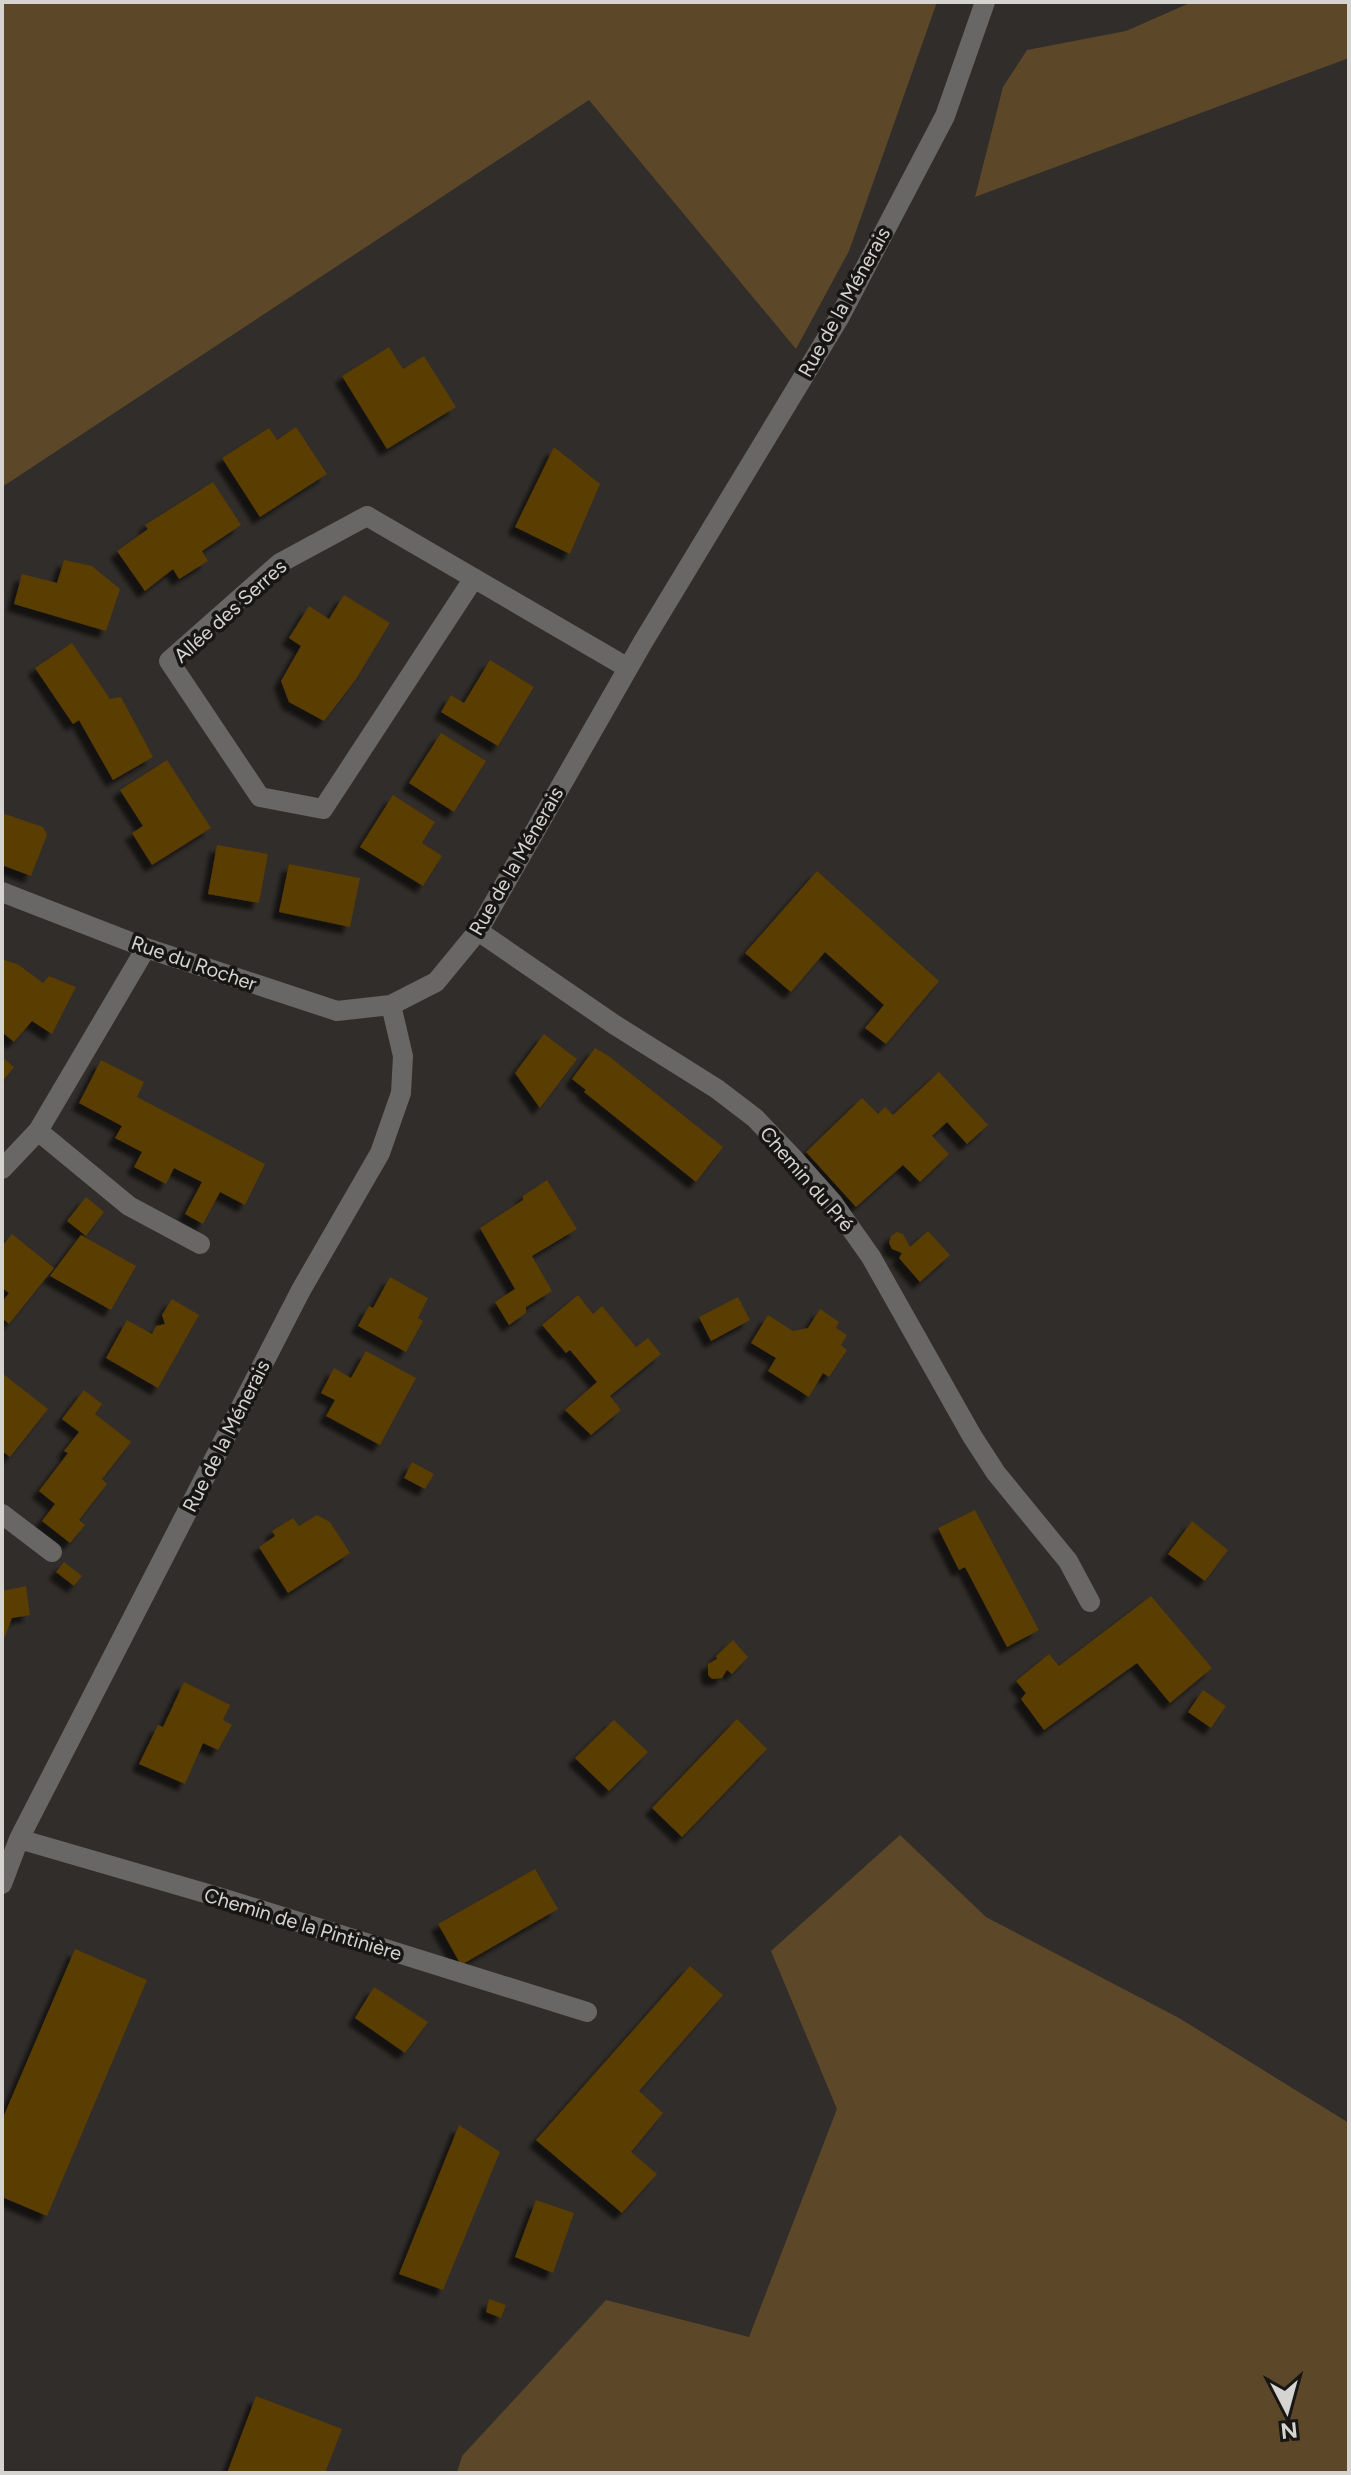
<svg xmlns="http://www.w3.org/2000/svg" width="1351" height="2475" font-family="Figtree,sans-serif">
  <defs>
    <filter id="shadow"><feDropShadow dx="-7" dy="7" stdDeviation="2" flood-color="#0009"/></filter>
  </defs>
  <rect width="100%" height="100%" fill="#302d2a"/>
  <!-- green -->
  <path fill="#5c4829" d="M2,2H937L849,251L796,349L589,100L2,487Z
    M1192,2H1349V58L975,197L1003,87L1027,50L1126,31Z
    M900,1835L986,1917L1179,2018L1349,2123V2473H457L462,2456L606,2300L749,2337L837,2109L771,1951Z"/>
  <!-- building -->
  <path fill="#5a3c01" filter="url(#shadow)" d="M389,347L403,369L424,356L456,407L387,449L342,376Z
    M296,427L327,474L260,517L222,458L269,428L277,440Z
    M554,447L600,484L570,554L515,527Z
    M213,482L241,525L202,551L208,561L179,579L173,569L145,591L117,551L148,529L145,525Z
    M64,560L92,566L120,589L106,631L14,604L22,574L57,583Z
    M344,595L390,623L356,679L324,721L289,702L281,681L301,646L289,638L309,606L329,619Z
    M72,643L110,699L121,697L153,757L113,780L79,720L73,724L35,668Z
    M490,660L534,687L498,746L441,712L451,695L464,703Z
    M441,733L486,761L454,812L409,783Z
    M167,760L211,828L152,865L132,833L143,826L120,790Z
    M393,795L435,822L422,843L442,856L423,886L360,847Z
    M2,813L43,827L47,835L31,876L2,865Z
    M217,845L268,854L259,903L208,894Z
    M289,864L360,878L350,927L279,912Z
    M817,871L939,981L886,1044L865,1028L884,1005L825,952L791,992L745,953Z
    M2,959L19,965L43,983L49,976L76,987L52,1034L32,1021L14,1042L2,1032Z
    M544,1034L577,1059L540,1108L515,1073Z
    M595,1048L610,1057L723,1147L696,1182L584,1092L586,1090L572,1079Z
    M2,1057L14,1067L2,1082Z
    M101,1060L144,1082L137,1097L265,1164L245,1205L220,1192L203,1224L185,1214L202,1182L174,1168L166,1184L134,1167L142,1152L115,1138L122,1126L79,1103Z
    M939,1072L988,1125L967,1144L947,1122L932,1136L949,1154L920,1182L903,1165L856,1207L806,1152L862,1098L878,1114L885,1107L893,1115Z
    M547,1180L577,1229L532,1256L552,1291L526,1307V1313L509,1325L495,1302L515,1289L480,1228L523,1200V1196Z
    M86,1197L104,1212L86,1236L67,1221Z
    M928,1231L950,1255L920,1282L899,1258L902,1253L892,1249L889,1243L891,1236L897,1232L903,1234L910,1247Z
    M12,1234L54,1268L9,1324L2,1318V1302L9,1293L2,1288V1246Z
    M81,1235L136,1266L111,1310L50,1276Z
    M390,1277L428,1298L418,1318L423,1321L406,1352L358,1326L369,1306L373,1308Z
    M578,1295L593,1314L602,1306L636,1347L648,1338L661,1354L610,1396L621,1410L591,1435L565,1410L597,1382L570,1350L566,1353L542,1325Z
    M738,1297L750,1320L711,1341L699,1317Z
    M172,1299L199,1315L158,1388L106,1358L127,1320L152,1334L156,1326L165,1324L162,1315Z
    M820,1309L839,1322L836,1328L847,1335L841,1345L847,1350L829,1377L823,1373L809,1397L768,1371L776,1358L751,1343L768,1315L793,1331L808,1328Z
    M366,1351L416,1378L380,1445L326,1416L335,1400L321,1393L334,1368L351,1378Z
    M2,1373L48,1409L10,1457L2,1451Z
    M84,1390L102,1404L95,1414L131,1442L102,1479L107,1484L79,1520L85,1525L70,1543L42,1521L55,1504L39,1491L68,1453L64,1451L79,1432L62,1419Z
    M412,1462L434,1474L425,1489L404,1478Z
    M975,1510L1039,1630L1007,1647L965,1567L959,1570L938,1528Z
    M317,1515L330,1522L350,1553L288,1593L259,1547L275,1536L272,1531L293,1518L299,1526Z
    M1192,1521L1228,1550L1205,1581L1168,1554Z
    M64,1562L82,1576L74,1586L56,1572Z
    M26,1586L30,1615L12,1618L2,1644V1591Z
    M1151,1596L1212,1668L1170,1703L1137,1663L1044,1730L1021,1699L1026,1693L1016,1681L1049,1654L1059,1666Z
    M733,1640L748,1657L732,1674L727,1670L722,1678L712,1679L708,1675V1664L717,1659L716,1656Z
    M184,1682L230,1705L223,1720L232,1725L218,1750L203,1743L185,1784L139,1764L158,1725L163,1727Z
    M1203,1690L1226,1706L1211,1728L1188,1712Z
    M737,1719L767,1749L682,1837L652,1808Z
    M614,1720L648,1752L609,1791L575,1758Z
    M535,1869L558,1909L461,1965L438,1924Z
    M75,1949L147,1980L47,2216L2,2197V2120Z
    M690,1966L723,1995L639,2091L663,2113L631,2152L657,2174L622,2213L536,2140Z
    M374,1987L428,2022L405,2053L355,2018Z
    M459,2125L500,2152L443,2290L399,2274Z
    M536,2200L574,2213L553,2273L515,2257Z
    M489,2299L506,2305L501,2318L486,2312Z
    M256,2396L342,2429L325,2473H227Z"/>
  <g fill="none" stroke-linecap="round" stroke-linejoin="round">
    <!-- minor -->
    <path stroke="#696765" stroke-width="20" d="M474,578L323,809L260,797L169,661L280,563L367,516L628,668
      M2,892L146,948L337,1011L391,1005
      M478,931L615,1025L717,1089L755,1118L793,1158L833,1203L871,1257L972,1436L996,1473L1068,1561L1090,1602
      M38,1131L129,1206L200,1244
      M2,1169L38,1131L146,948
      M2,1514L52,1552
      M19,1839L222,1898L587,2012
      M2,1884L19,1839L301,1290L380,1153L401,1093L403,1056L391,1005L436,982L478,931L643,642L839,318L945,116L985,2"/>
  </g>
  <g text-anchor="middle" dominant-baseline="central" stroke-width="7" stroke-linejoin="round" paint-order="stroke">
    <!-- street labels -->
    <g font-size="20" fill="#d5d4d1" stroke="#171614">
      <text transform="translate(844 302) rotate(-61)">Rue de la Ménerais</text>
      <text transform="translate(230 611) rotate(-42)">Allée des Serres</text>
      <text transform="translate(516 861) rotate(-60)">Rue de la Ménerais</text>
      <text transform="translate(194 963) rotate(19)">Rue du Rocher</text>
      <text transform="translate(807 1179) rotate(49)">Chemin du Pré</text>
      <text transform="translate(226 1436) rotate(-63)">Rue de la Ménerais</text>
      <text transform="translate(303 1924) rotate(17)">Chemin de la Pintinière</text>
    </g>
  </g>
  <!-- border -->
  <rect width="1351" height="2475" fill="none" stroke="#d5d4d1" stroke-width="8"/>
  <!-- north arrow -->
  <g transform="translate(1287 2411) rotate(174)" stroke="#171614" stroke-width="6" paint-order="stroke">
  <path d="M0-6L14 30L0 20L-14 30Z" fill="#d5d4d1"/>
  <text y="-12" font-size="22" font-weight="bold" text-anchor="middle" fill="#d5d4d1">N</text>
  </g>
</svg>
